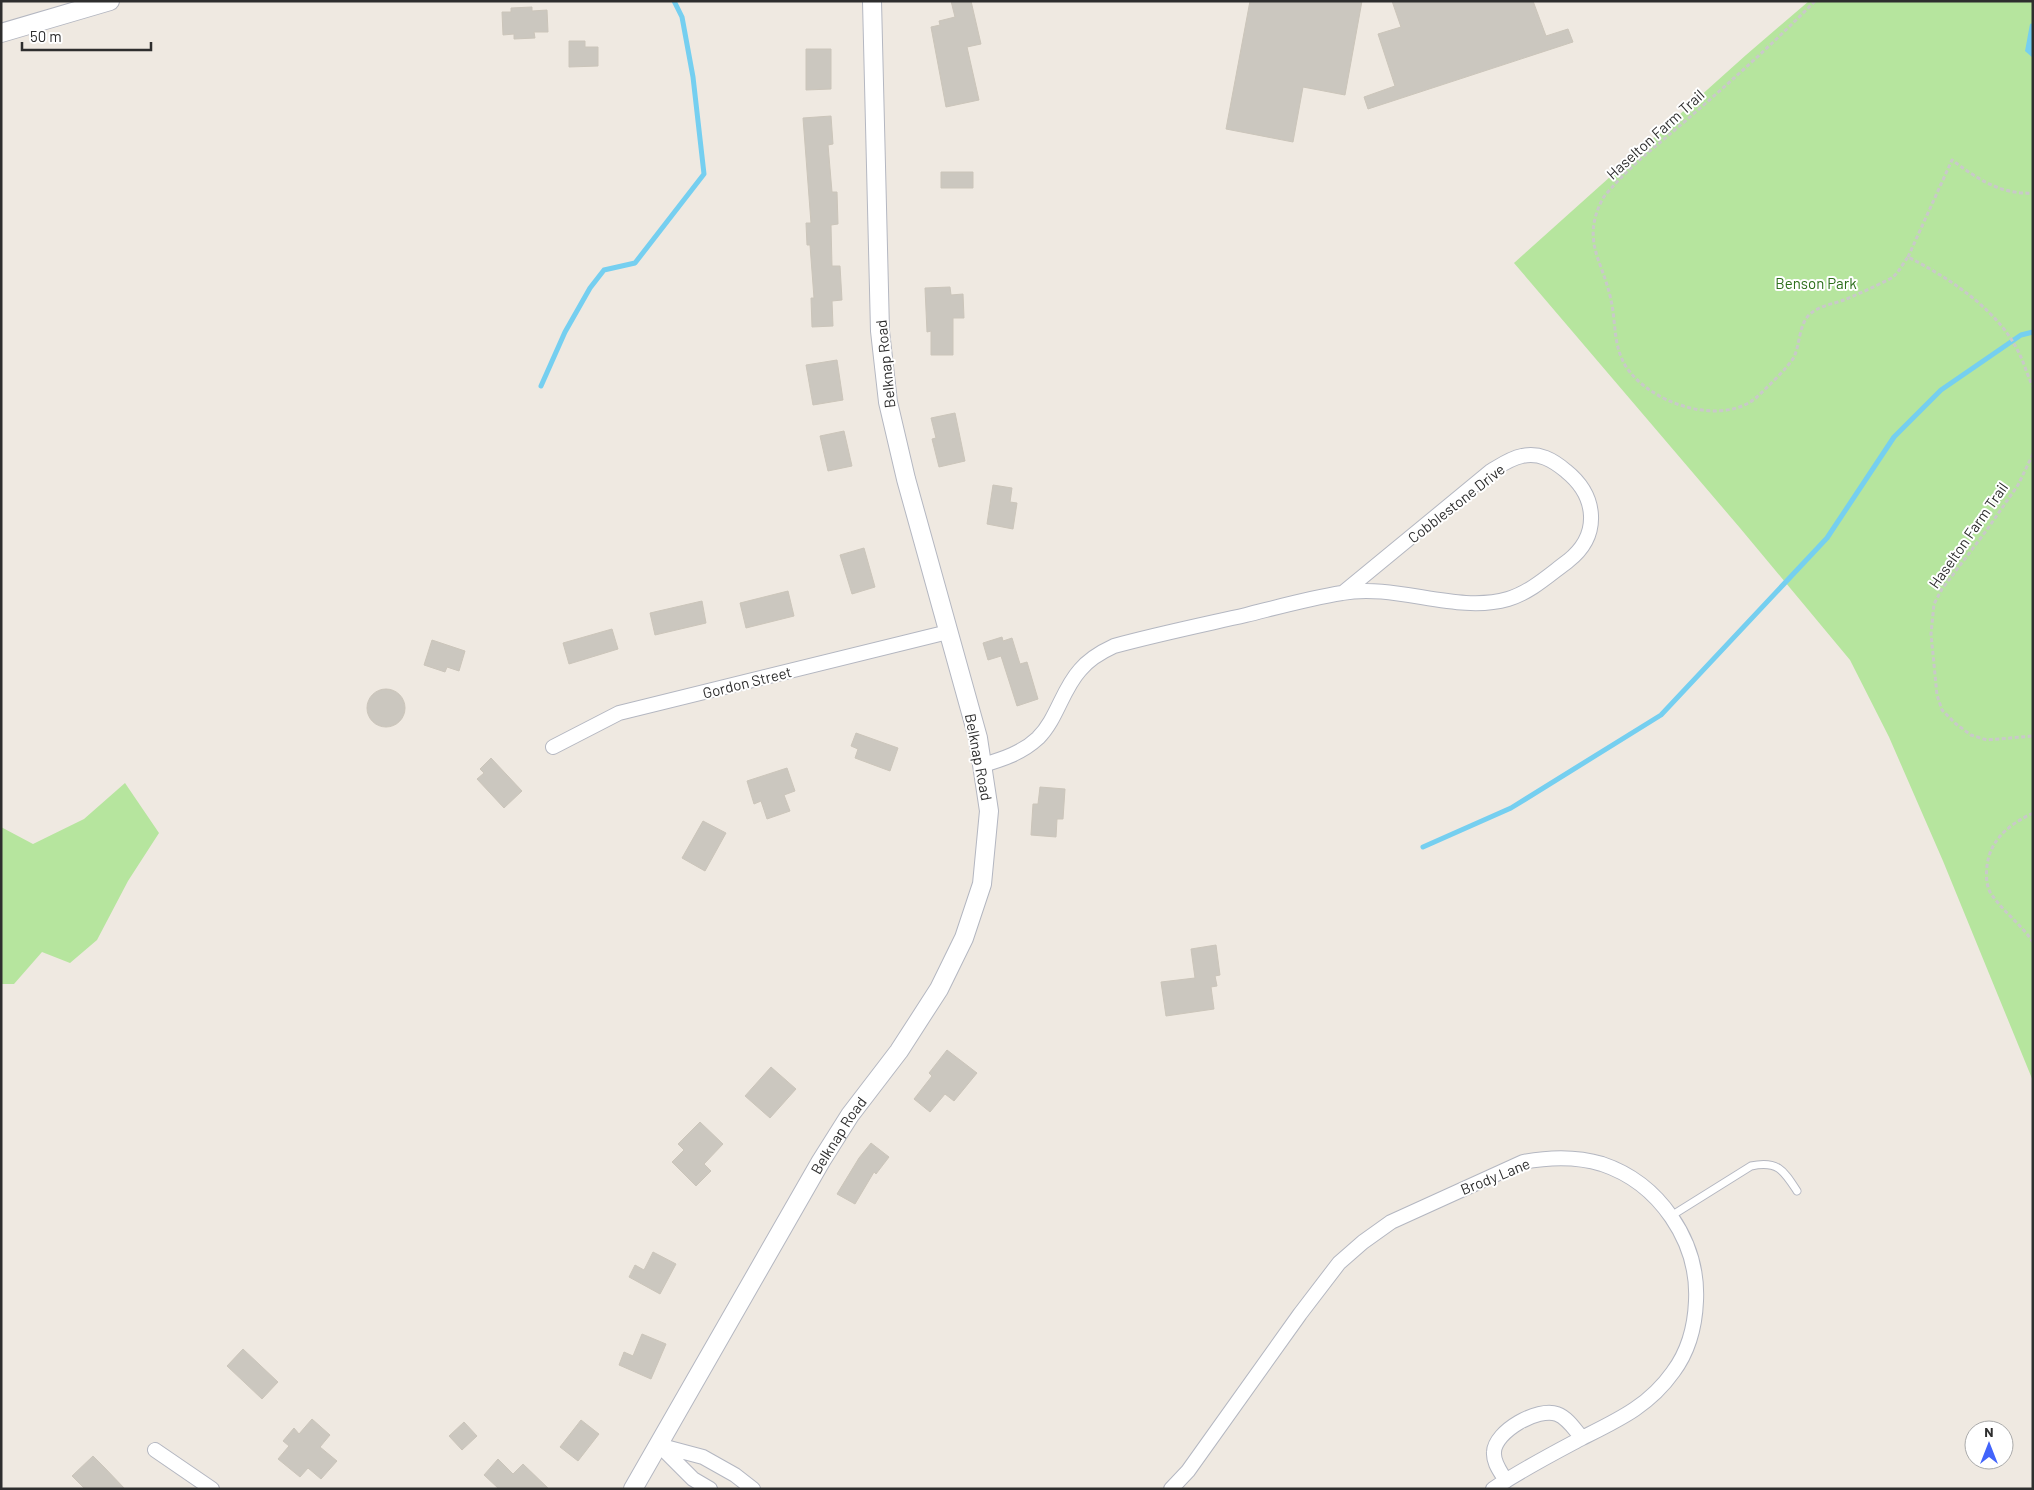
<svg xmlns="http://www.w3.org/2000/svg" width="2034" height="1490" font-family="Barlow,sans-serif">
  <rect width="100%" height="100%" fill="#efe9e1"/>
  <!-- green -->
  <path fill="#b6e59e" d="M1809,1H2033V1081L1943,861L1889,737L1850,660L1740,528L1514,263L1746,55Z
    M125,783L159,833L128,881L97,940L70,963L42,952L14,984H1V827L33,844L84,819Z"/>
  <!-- water -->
  <path fill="#75cff0" d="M2033,23V58L2025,51L2030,24Z"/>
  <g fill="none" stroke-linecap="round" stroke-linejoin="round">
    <!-- stream -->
    <path stroke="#75cff0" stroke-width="5" d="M541,386L565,332L590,288L604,270L635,263L704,174L693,77L682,17L674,1
      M1423,847L1511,808L1661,715L1827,538L1894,437L1941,390L2021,335L2033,332"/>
  </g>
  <!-- building -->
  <path fill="#cbc7bf" stroke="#cbc5ba" d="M951,1H971L981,44L967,47L979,100L946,107L931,27L940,25L939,21L955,17Z
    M1250,1H1362L1345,95L1303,87L1293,142L1226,129Z
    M1392,1H1533L1546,36L1568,29L1573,42L1368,109L1364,97L1395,86L1378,34L1401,27Z
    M532,7V11L547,10L548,32H534L535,38L514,39V34L503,35L502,12H511V8Z
    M569,41H585V47H598V66L569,67Z
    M806,49H831V89L806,90Z
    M831,116L833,144L828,145L832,192H837L838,224L831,225L832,266H840L842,300L832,301L833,326L812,327L811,298H814L810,245H807L806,223H811L803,118Z
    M941,172H973V188H941Z
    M950,287L951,295L963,294L964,318H953V355H931V331L927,332L925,288Z
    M837,360L843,400L813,405L806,365Z
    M955,413L965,461L939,467L932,439L936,438L931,418Z
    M844,431L852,466L828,471L820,436Z
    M993,485L1012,488L1010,502L1017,503L1013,529L987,524Z
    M864,548L875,587L852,594L840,555Z
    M788,591L794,616L746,628L740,603Z
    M702,601L706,623L655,635L650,613Z
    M612,629L618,649L569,664L563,643Z
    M1002,637L1003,641L1012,638L1020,664L1027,662L1038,699L1017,706L1001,656L988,660L983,643Z
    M432,640L465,651L459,671L447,667L445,672L424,665Z
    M367 708a19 19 0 1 1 38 0a19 19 0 1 1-38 0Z
    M856,733L898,748L890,771L855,758L858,749L851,746Z
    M491,758L522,791L504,808L477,779L484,773L480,769Z
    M787,768L795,791L784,795L790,811L767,819L761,801L754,804L747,781Z
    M1040,787L1065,789L1063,819H1057L1056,837L1031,835L1033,804H1038Z
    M703,821L726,833L705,871L682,858Z
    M1216,945L1220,975L1215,976L1217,986L1211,987L1214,1009L1166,1016L1161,982L1195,978L1191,949Z
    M947,1050L977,1073L954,1101L945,1094L930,1112L914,1099L932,1076L929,1073Z
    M771,1067L796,1089L770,1118L745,1096Z
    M700,1122L723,1144L704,1164L711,1171L696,1186L672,1162L684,1150L678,1144Z
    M871,1143L889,1157L876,1174L874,1172L855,1204L837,1194L859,1158Z
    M653,1252L676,1264L660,1294L629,1277L635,1265L644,1270Z
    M642,1334L666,1344L651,1379L619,1365L624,1352L633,1356Z
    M243,1349L278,1382L262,1399L227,1366Z
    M312,1419L330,1435L320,1447L337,1461L321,1479L308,1468L300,1477L278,1459L289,1446L283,1441L294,1428L299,1434Z
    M581,1420L599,1434L578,1461L560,1447Z
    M464,1422L477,1436L462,1450L449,1436Z
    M93,1456L104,1467L125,1489H85L72,1476Z
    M498,1459L513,1474L523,1464L549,1489H499L484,1475Z"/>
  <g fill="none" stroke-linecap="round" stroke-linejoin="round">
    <defs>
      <path id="service" d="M1671,1216L1751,1166C1778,1160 1784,1171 1797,1191"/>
      <path id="minor" d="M553,747L619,713L948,632
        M983,765C1003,759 1022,753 1038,738C1057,719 1062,690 1080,670C1089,659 1101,652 1114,646C1158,634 1202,625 1246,615C1278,607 1310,598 1342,593C1397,583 1456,614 1508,599C1531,592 1549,575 1568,561C1601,535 1597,496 1566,471C1553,460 1539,452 1522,456C1511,458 1501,465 1491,471L1344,592
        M658,1445L703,1457L735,1475L753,1489
        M659,1445L693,1479L710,1489
        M155,1450L212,1489
        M1506,1481C1501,1472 1493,1463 1494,1452C1495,1431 1538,1407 1557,1414C1568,1418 1575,1430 1582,1438
        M1171,1489L1188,1471L1300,1314L1339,1263L1363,1242L1391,1222L1523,1162C1549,1157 1576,1156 1602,1164C1659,1183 1699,1241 1696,1301C1695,1326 1688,1352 1673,1372C1649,1406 1618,1420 1582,1438C1552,1454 1521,1470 1493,1489"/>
      <g id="tertiary">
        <path d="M1,33L110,1"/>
        <path id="s1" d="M633,1489L821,1161L850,1115L899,1051L939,989L964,938L982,884L989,811L978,738L906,479L888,402L880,331L872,1"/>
      </g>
    </defs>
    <!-- service casing -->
    <use href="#service" stroke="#b4b7c1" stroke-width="9"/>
    <!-- minor casing -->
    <use href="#minor" stroke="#b4b7c1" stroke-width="16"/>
    <!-- tertiary casing -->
    <use href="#tertiary" stroke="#b4b7c1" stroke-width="20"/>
    <!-- path -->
    <path stroke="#c9c9c9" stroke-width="3" stroke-dasharray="4 2.5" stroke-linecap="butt" d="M1815,1C1773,44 1729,83 1683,123C1660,143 1636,161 1615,184C1611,189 1605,194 1602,200C1581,242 1603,261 1611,300C1616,322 1613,344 1625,365C1648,403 1721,428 1757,397C1767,387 1787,369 1794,357C1800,344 1799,325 1809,315C1818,306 1833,304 1844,300C1852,297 1887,281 1893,277C1899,272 1903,263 1908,257C1949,278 1997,309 2018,351C2024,362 2027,375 2033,387
      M1908,257L1952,160C1976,178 2001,195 2033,193
      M2033,454L2018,485L1986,531L1942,589L1934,604L1931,634L1937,695L1942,710L1956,724L1971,735L1987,740L2033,736
      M2033,813C2010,824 1990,839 1987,866C1986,874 1986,884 1990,892C2002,911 2021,924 2033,942"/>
    <!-- service -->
    <use href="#service" stroke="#fff" stroke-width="7"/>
    <!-- minor -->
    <use href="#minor" stroke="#fff" stroke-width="14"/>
    <!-- tertiary -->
    <use href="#tertiary" stroke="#fff" stroke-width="18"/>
  </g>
  <g text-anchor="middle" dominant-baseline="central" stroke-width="4" stroke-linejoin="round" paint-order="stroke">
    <!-- street labels -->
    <g font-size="15" fill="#2e2e2e" stroke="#fff">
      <text transform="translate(1655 134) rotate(-42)">Haselton Farm Trail</text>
      <text transform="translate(885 364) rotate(-96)">Belknap Road</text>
      <text transform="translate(1456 503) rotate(-38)">Cobblestone Drive</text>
      <text transform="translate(1968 535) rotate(-55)">Haselton Farm Trail</text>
      <text transform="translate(747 682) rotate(-14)">Gordon Street</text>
      <text transform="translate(979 757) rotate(79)">Belknap Road</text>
      <text stroke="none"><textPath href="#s1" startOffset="409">Belknap Road</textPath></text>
      <text transform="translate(1495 1176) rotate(-22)">Brody Lane</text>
    </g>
    <!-- park labels -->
    <g font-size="15" fill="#2c6e1b" stroke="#fff">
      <text x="1816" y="283">Benson Park</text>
    </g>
  </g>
  <!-- border -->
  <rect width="2034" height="1490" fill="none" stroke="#2e2e2e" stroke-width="5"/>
  <!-- north arrow -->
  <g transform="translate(1989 1445)"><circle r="24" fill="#ffffff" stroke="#ababab"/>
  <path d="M0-4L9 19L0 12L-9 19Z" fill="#4264fb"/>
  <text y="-8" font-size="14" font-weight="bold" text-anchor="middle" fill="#2e2e2e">N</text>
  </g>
  <!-- scale -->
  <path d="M22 42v8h129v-8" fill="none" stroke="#2e2e2e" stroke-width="2.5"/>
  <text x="30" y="42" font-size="15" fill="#2e2e2e" stroke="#ffffff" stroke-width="4" paint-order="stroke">50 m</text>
</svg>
